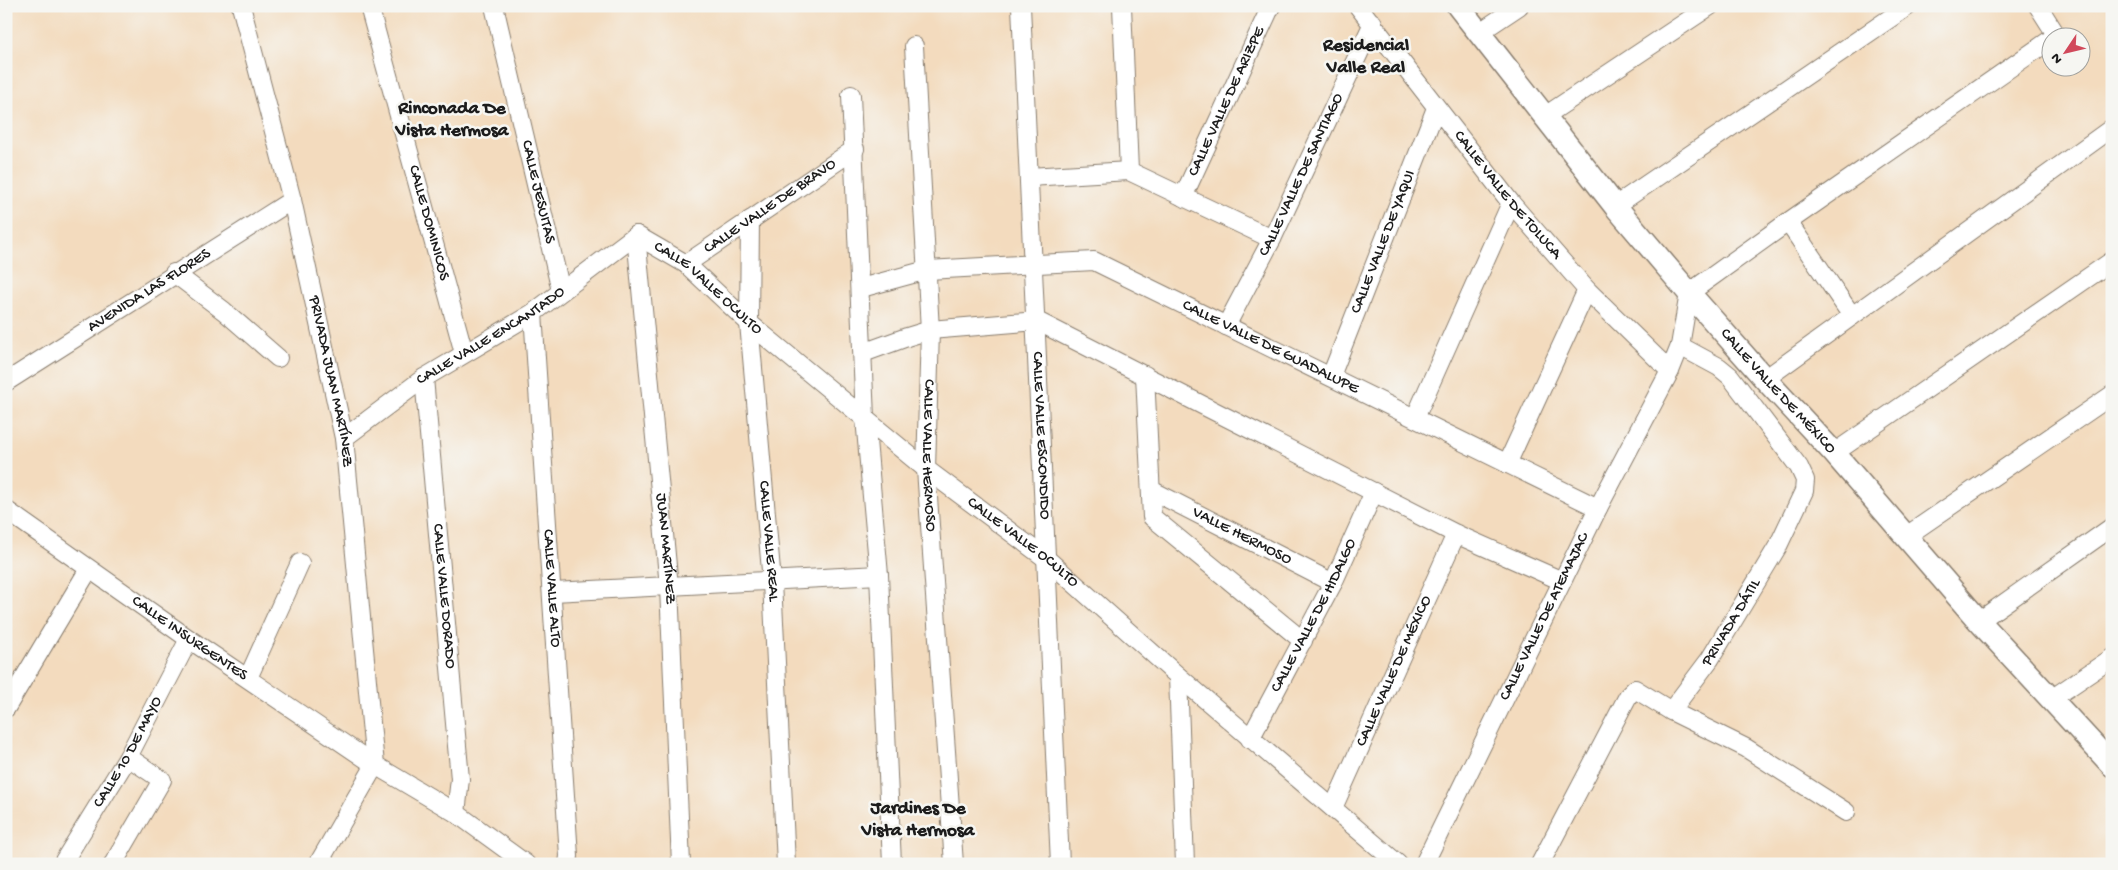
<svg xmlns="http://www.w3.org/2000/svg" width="2118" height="870" font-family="'Gochi Hand',sans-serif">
  <rect width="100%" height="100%" fill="#f6f6f2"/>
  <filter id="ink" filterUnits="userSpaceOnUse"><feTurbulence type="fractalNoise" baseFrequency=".02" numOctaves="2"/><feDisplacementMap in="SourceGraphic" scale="10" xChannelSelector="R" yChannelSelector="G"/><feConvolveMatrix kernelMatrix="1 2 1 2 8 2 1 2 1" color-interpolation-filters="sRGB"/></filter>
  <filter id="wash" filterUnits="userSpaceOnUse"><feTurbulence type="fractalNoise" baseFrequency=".0096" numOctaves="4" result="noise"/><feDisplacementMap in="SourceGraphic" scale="20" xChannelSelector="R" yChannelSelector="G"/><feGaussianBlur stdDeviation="1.12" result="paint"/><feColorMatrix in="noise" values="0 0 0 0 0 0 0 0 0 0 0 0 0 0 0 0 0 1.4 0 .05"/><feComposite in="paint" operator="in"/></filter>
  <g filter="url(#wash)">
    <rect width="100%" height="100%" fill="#f3dbbe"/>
  </g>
  <g filter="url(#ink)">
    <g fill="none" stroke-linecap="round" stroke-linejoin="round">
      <defs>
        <g id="minor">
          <path id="s1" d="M241,6L292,200L344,438L375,765"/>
          <path id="s2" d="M369,6L464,353"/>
          <path id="s3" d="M494,6L561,291"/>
          <path id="s4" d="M1021,6L1060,864"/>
          <path d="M1122,6L1129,171"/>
          <path id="s5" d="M1358,6L1511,203L1587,290L1670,371"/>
          <path d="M2038,6L2057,36L2055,38"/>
          <path d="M1480,32L1519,6"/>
          <path id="s6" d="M914,46L930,330L926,469L954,864"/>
          <path d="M851,95L865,418L879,575L892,864"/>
          <path d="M1545,116L1710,6"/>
          <path d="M1029,177L1129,171L1272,239"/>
          <path id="s7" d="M1183,197L1271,6"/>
          <path d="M1615,206L1908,6"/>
          <path id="s8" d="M750,220L749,323L772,582L786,864"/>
          <path d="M1788,222L1852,316"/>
          <path id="s9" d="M636,235L686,264L749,323L926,469L1048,560L1178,676L1398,864"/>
          <path id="s10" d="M636,235L669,587L681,864"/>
          <path id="s11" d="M686,264L855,149"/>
          <path d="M174,273L224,311L278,358"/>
          <path id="s12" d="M861,288L927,270L1094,261L1598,508"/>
          <path id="s13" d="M533,313L569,856L568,864"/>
          <path id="s14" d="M1226,326L1272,239L1373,23"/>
          <path d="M863,353L907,337L930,330L1037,321L1456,534L1562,581"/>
          <path d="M1145,375L1152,517L1303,641"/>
          <path id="s15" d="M1331,376L1436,108"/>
          <path id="s16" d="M424,378L460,779L456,813"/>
          <path d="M1765,379L2112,128"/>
          <path id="s17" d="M6,382L292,200"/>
          <path d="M1415,418L1511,203"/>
          <path id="s18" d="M344,438L424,378L533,313L636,235"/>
          <path d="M1834,453L2112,261"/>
          <path d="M1507,464L1587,290"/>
          <path id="s19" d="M1151,490L1333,583"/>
          <path id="s20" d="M6,510L189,639L375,765L456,813L526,864"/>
          <path d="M1905,537L2112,395"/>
          <path d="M553,592L879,575"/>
          <path d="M1979,621L2112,527"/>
          <path d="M1178,676L1185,864"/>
          <path d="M248,678L300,563"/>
          <path d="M2050,700L2112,658"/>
          <path d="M6,708L89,569"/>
          <path d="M1671,711L1746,748L1846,812"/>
          <path id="s21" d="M1250,739L1333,583L1374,492"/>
          <path id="s22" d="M1333,808L1456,534"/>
          <path id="s23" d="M62,864L128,757L189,639"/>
          <path d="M113,864L162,780L128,757"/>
          <path d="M318,864L375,765"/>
          <path id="s24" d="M1424,864L1598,508L1670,371L1680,346L1689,293L1788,222L2050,40"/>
          <path id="s25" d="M1540,864L1628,696L1635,689L1671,711L1710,659L1778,546L1804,491L1805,480L1799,467L1730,376L1719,367L1680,346"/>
        </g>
        <g id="tertiary">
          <path id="s26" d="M1458,6L1615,206L1689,293L1765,379L1834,453L1979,621L2112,765"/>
        </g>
      </defs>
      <!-- minor casing -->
      <use href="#minor" stroke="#887c6d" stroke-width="20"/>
      <!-- tertiary casing -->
      <use href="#tertiary" stroke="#887c6d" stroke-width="25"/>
      <!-- minor -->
      <use href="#minor" stroke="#fff" stroke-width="18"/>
      <!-- tertiary -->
      <use href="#tertiary" stroke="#fff" stroke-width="22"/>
    </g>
  </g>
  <g text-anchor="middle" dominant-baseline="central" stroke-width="5" stroke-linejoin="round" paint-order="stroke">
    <!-- street labels -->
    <g font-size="16" fill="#1c1c1c" stroke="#f6f6f2">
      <text stroke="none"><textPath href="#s7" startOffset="105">CALLE VALLE DE ARIZPE</textPath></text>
      <text stroke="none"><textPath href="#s14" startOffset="169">CALLE VALLE DE SANTIAGO</textPath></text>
      <text stroke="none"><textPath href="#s3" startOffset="191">CALLE JESUITAS</textPath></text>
      <text stroke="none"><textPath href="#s5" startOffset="241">CALLE VALLE DE TOLUCA</textPath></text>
      <text stroke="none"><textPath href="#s11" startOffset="102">CALLE VALLE DE BRAVO</textPath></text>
      <text stroke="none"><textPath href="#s2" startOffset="225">CALLE DOMINICOS</textPath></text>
      <text stroke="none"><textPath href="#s15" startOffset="144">CALLE VALLE DE YAQUI</textPath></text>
      <text stroke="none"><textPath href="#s9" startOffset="90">CALLE VALLE OCULTO</textPath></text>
      <text stroke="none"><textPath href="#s17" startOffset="170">AVENIDA LAS FLORES</textPath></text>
      <text stroke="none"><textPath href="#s18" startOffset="179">CALLE VALLE ENCANTADO</textPath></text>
      <text stroke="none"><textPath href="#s12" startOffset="432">CALLE VALLE DE GUADALUPE</textPath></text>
      <text stroke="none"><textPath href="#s1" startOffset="386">PRIVADA JUAN MARTÍNEZ</textPath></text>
      <text stroke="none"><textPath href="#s26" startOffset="501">CALLE VALLE DE MÉXICO</textPath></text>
      <text stroke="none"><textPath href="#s4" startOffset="430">CALLE VALLE ESCONDIDO</textPath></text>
      <text stroke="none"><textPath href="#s6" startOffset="410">CALLE VALLE HERMOSO</textPath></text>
      <text stroke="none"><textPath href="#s19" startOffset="102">VALLE HERMOSO</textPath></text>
      <text stroke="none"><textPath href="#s8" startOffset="322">CALLE VALLE REAL</textPath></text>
      <text stroke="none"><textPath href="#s9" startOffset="495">CALLE VALLE OCULTO</textPath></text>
      <text stroke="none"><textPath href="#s10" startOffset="315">JUAN MARTÍNEZ</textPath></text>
      <text stroke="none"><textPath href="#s13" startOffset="276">CALLE VALLE ALTO</textPath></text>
      <text stroke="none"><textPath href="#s16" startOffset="219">CALLE VALLE DORADO</textPath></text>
      <text stroke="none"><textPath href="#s21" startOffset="139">CALLE VALLE DE HIDALGO</textPath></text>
      <text stroke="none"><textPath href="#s24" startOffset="275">CALLE VALLE DE ATEMAJAC</textPath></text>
      <text stroke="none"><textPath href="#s25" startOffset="349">PRIVADA DÁTIL</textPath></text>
      <text stroke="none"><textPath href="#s20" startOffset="224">CALLE INSURGENTES</textPath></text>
      <text stroke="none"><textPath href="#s22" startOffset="150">CALLE VALLE DE MÉXICO</textPath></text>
      <text stroke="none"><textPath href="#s23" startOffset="130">CALLE 10 DE MAYO</textPath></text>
    </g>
    <!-- quarter labels -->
    <g font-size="19" font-weight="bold" fill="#1c1c1c" stroke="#f6f6f2">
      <text x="1366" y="46">Residencial<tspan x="1366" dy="22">Valle Real</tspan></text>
      <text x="452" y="109">Rinconada De<tspan x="452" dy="22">Vista Hermosa</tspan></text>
      <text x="918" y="809">Jardines De<tspan x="918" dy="22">Vista Hermosa</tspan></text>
    </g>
  </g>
  <!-- margin -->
  <rect width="2118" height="870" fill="none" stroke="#f6f6f2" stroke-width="25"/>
  <!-- north arrow -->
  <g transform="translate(2066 52) rotate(235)"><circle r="24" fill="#f6f6f2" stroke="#9f9f9c"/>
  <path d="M0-4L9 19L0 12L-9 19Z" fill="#d1495b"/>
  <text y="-8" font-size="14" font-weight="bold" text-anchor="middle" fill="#1c1c1c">N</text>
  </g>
</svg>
